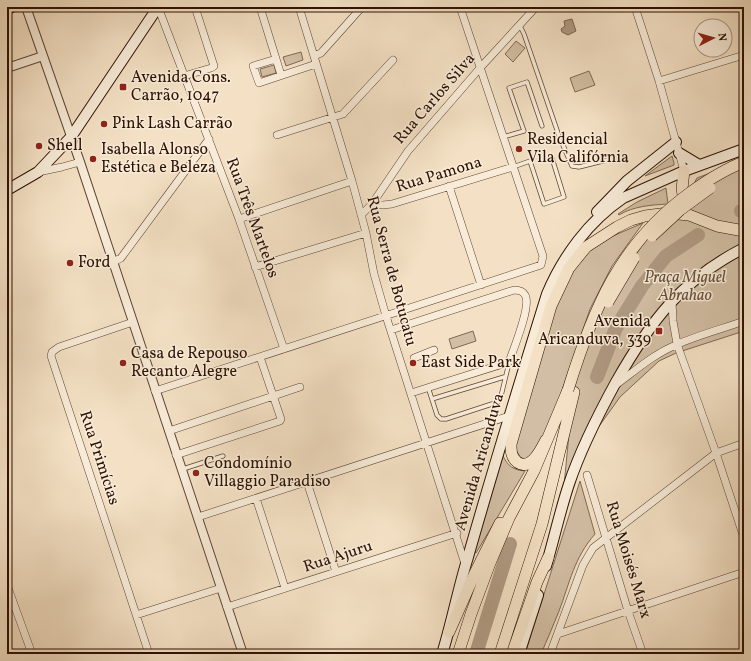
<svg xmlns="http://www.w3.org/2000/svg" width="751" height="661" font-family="Vollkorn,serif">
  <rect width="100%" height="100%" fill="#f4e1c5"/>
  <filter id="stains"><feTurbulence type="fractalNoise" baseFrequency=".005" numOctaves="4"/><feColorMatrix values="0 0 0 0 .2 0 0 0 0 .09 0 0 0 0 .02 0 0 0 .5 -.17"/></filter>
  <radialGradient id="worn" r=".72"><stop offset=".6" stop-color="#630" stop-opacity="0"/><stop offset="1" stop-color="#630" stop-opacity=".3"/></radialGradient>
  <!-- green -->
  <path fill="#d2bea4" stroke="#806853" d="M516,41L525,48L513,62L505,54Z
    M301,52L303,60L286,66L283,57Z
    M274,65L276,73L262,77L260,69Z
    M589,71L595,85L575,92L570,78Z
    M672,156L674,163V165L645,176Z
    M744,160V331L676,353L659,361L620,397L587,443L561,517L574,382L596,320L650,232L692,187L697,178Z
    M666,188L668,204C651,205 634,206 619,215L618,214L637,202Z
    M643,223L612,266L590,309L559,399L542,441L533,454L525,459L521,458L516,450V442L556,306L577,263L592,245Z
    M473,331L476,341L452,349L449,339Z
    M503,456C508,466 513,470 525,471L476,553L472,551Z
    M580,481L595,534C574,558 570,582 559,611C553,626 547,640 541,654H525Z"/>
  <!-- water -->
  <path fill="#b09a83" stroke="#7c634f" d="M572,19L576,31L568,35L562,32L561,29L565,26L564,21Z"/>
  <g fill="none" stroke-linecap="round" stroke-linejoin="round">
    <!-- river -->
    <path stroke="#b09a83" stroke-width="14" d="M741,211L744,210
      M597,377L616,328L642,286L666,256L698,235
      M476,654L510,544"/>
    <defs>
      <path id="service" d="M520,26L524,34L559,136L572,166L579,167L611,159
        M503,137L524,131L509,88L527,82L542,126
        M513,167L530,161L544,204L564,197L552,158
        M428,387L437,415L441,419H446L498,402L501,396L509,363
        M432,399L504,377
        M183,469L223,456"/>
      <path id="minor" d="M158,7L239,219L284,349
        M260,7L281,75
        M299,7L352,181L366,233L374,274L386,316L465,564
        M635,7L659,81L684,171
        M314,56L321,53L362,7
        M276,59L253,66L259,83L316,64
        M184,76L211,68L214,66L195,7
        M659,81L744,55
        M277,135L343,114L393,60
        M38,172L62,167L80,162
        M449,186L481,285
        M372,204L383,205L392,204L513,167
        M361,215L372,204L408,151L480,68L536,7
        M239,219L352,181
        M113,262L121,258L209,139
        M255,267L366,233
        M672,301L673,321L677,344L716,453L744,538
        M133,322L59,347L52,352L51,356L149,654
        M391,330L514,290C519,290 523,291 525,295C532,305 513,350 509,362L411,393
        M414,358L434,350
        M617,384C636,370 654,354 676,345C698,335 722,329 744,321
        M155,391L541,265L543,256L460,7
        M169,431L300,387
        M176,455L280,421L281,419L260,357
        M587,475L628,611L643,654
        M307,482L336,572
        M256,498L285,588
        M198,517L509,416
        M7,585L32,654
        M227,607L457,533
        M136,615L221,588
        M558,634L744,572
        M550,654L583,565L593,548L716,453L744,443"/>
      <path id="tertiary" d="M26,7L80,162L243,654
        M7,68L43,56"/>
      <path id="secondary" d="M7,9L12,7
        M679,153L699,165
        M7,190L38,172L71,137L158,7
        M597,212L627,181L676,142
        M546,566C554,539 560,511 569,484C581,448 598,415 616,382C650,322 681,280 744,248
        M442,654C452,622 458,589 468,557C493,469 520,381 547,294C563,256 589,221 623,198L684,171L744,149
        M519,654L538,595"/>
      <path id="trunk" d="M684,171L682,189L685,205
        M546,440C541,449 531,472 517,462C511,457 511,451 511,444L551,306L569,268L586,247L617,227L631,220L645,216L668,213L689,215L717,226L744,231
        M449,632L475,573L500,523
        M458,654L471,614L490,563L509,518L534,471L568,390
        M500,654L542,524L574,392
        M512,654L537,582L548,558"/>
    </defs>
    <!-- service casing -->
    <use href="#service" stroke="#5f4533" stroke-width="5"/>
    <!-- minor casing -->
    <use href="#minor" stroke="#5f4533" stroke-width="8"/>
    <!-- tertiary casing -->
    <use href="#tertiary" stroke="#5f4533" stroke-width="10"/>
    <!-- secondary casing -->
    <use href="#secondary" stroke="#2d1102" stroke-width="12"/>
    <!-- trunk casing -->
    <use href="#trunk" stroke="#2d1102" stroke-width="12"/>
    <!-- service -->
    <use href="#service" stroke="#f8ecd9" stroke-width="3.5"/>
    <!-- minor -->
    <use href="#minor" stroke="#f8ecd9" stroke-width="7"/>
    <!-- tertiary -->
    <use href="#tertiary" stroke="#f8ecd9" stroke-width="8"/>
    <!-- secondary -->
    <use href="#secondary" stroke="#f8ecd9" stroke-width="10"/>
    <!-- trunk -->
    <use href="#trunk" stroke="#f4e1c5" stroke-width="11"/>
    <defs>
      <path id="trunk-bridge" d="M652,236L680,210L710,188
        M608,302L634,258
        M568,390C593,309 619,244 691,192C708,180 725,169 744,162"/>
    </defs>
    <!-- trunk-bridge casing -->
    <use href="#trunk-bridge" stroke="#2d1102" stroke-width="12" stroke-linecap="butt"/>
    <!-- trunk-bridge -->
    <use href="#trunk-bridge" stroke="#f4e1c5" stroke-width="11"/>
  </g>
  <!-- markers -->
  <g fill="#8f2418" stroke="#f8ecd9" stroke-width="1.5">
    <rect x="119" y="83" width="8" height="8" rx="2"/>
    <circle cx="104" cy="124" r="4"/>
    <circle cx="39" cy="146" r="4"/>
    <circle cx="519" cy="149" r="4"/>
    <circle cx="93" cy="159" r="4"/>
    <circle cx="70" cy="263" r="4"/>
    <rect x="655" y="327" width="8" height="8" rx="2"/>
    <circle cx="123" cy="363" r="4"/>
    <circle cx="413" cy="363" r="4"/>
    <circle cx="196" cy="473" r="4"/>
  </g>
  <g text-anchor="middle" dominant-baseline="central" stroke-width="3" stroke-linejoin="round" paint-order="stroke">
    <!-- poi labels -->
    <g font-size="16" fill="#2d1102" stroke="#f8ecd9" text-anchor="start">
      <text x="131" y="78">Avenida Cons.<tspan x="131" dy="18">Carrão, 1047</tspan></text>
      <text x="112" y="124">Pink Lash Carrão</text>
      <text x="527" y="140">Residencial<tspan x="527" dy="18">Vila Califórnia</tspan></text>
      <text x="47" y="146">Shell</text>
      <text x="101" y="150">Isabella Alonso<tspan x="101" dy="18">Estética e Beleza</tspan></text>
      <text x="78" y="263">Ford</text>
      <text x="651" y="322" text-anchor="end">Avenida<tspan x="651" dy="18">Aricanduva, 339</tspan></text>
      <text x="131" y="354">Casa de Repouso<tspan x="131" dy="18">Recanto Alegre</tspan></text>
      <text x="421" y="363">East Side Park</text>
      <text x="204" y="464">Condomínio<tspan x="204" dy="18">Villaggio Paradiso</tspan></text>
    </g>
    <!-- street labels -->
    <g font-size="16" fill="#2d1102" stroke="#f8ecd9">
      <text transform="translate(435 99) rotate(-49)">Rua Carlos Silva</text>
      <text transform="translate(439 175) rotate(-17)">Rua Pamona</text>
      <text transform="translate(252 218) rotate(70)">Rua Três Martelos</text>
      <text transform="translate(391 271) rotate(75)">Rua Serra de Botucatu</text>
      <text transform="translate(99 458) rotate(72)">Rua Primícias</text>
      <text transform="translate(480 462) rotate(-74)">Avenida Aricanduva</text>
      <text transform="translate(338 557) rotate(-18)">Rua Ajuru</text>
      <text transform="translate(628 560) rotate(73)">Rua Moisés Marx</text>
    </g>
    <!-- park labels -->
    <g font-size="16" font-style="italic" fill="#674e3b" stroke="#f8ecd9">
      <text x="685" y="278">Praça Miguel<tspan x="685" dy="18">Abrahao</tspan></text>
    </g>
  </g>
  <!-- margin -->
  <rect width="751" height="661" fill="none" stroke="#f4e1c5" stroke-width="24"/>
  <rect x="8" y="8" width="735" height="645" fill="none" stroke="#2d1102" stroke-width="2"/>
  <rect x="12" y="12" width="727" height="637" fill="none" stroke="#2d1102"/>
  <!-- north arrow -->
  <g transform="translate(713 38) rotate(84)"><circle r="19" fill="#f8ecd9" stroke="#a79483"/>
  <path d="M0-3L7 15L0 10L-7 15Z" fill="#8f2418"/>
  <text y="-6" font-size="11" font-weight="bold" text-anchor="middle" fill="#2d1102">N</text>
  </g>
  <rect width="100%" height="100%" filter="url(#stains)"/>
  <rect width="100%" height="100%" fill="url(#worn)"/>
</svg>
